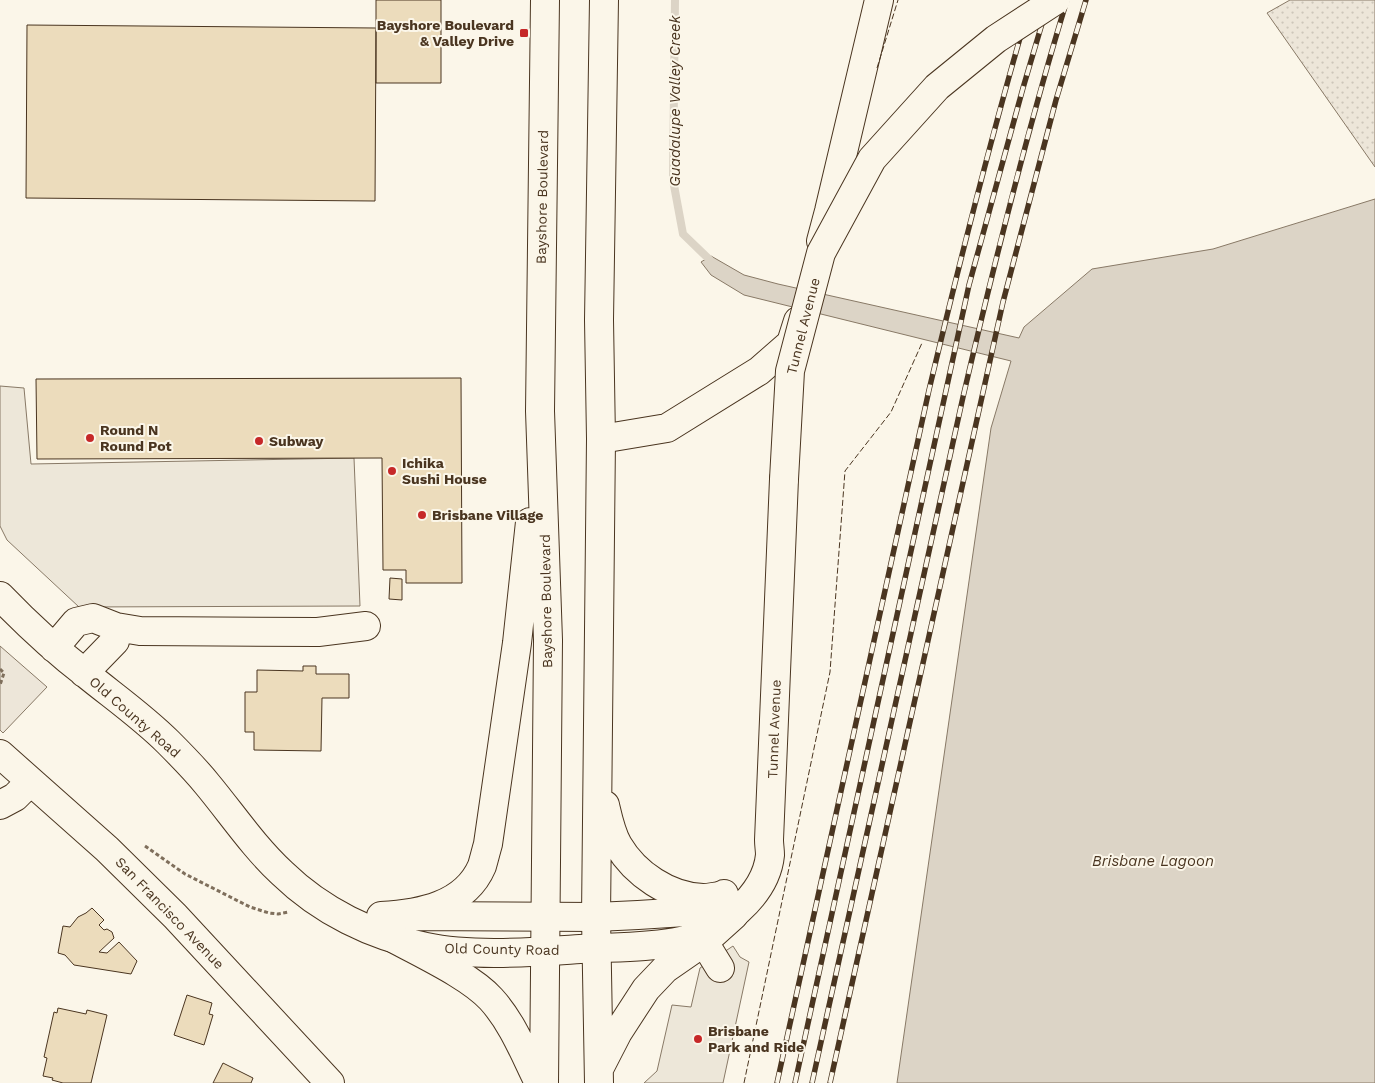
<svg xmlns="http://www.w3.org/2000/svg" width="1375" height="1083" font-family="'Work Sans',sans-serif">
  <defs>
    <pattern id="grass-dots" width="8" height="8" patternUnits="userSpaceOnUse" patternTransform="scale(1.25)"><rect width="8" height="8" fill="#ede6d9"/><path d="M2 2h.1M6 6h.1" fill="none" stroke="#cdc6ba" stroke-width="1.8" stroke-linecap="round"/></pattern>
  </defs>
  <rect width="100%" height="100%" fill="#fbf6e9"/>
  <!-- grass -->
  <path fill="url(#grass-dots)" stroke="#887966" d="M1290,0H1375V167L1267,13Z"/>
  <!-- green -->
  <path fill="#ede6d9" stroke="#887966" d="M0,646L47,687L3,733L0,730Z"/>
  <!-- parking -->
  <path fill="#ede7d9" stroke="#887966" d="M0,386L24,388L31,464L354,458L360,606L79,607L7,540L0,526Z
    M733,946L740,957L749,962L723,1083H644L657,1071L672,1005L691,1007L700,968Z"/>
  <!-- water -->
  <path fill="#dcd4c6" stroke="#887966" d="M1375,199V1083H897L991,428L1011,361L744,295L711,275L701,262L711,256L744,275L778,284L1019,338L1024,327L1092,269L1213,249Z"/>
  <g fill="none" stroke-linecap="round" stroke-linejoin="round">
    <!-- stream -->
    <path stroke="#dcd4c6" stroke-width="8" d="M675,0L673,180L683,234L714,264"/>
  </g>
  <!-- building -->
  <path fill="#ecdcbc" stroke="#4a3520" d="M376,0H441V83H376Z
    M27,25L376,28L375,201L26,198Z
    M461,378L462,583H406V570H383L382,458L37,459L36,379Z
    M390,578L402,579V600L389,599Z
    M303,666H316V674H349V698H322L321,751L254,750V732H245V692H257V670L303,671Z
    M92,908L104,920L99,925L104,930L107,929L112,932L114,938L99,952L107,953L119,942L137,961L131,974L74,965L65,955L58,953L63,926L70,927L78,917L86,913Z
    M187,995L212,1003L209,1014L213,1015L204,1045L174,1035Z
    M58,1008L86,1014L87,1010L107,1015L91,1083H63L52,1080L53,1078L43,1076L47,1058L44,1057L54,1012L57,1013Z
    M223,1063L253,1078L251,1083H213Z"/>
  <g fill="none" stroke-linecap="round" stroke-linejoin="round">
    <defs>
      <path id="minor" d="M821,241L829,211L879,0
        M601,439L667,428L759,371L791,343L798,321
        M0,596C27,624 55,650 86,674C113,696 143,717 168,742C181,755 195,769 207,784C232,814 253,846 282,873C321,911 372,936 426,947C472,957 533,952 580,949C614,947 648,948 681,941C719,933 766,896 770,855C770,850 769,845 769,840L784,479
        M54,648L76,622L93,618L116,627L140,631L318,632L366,626
        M84,673L115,641L116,627
        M0,754L107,849L175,916L330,1083
        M0,805L15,797L30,782
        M409,916L596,917L638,915L685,912L704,907L724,894
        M704,942L720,968"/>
      <path id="major" d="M605,805C608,818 611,833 618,845C635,874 669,897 703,898C710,898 716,896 722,896
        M381,916C419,914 465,906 482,866C484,859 486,851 488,844L517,643L530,522
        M393,938C422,954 470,976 491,999C513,1023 525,1055 539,1083
        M600,1067L618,1032L646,989L665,969L704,942L734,915
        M544,1083L548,640L540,411L545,0
        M599,1083L596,917L601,439L599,320L604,0"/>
    </defs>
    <!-- minor casing -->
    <use href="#minor" stroke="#4a3520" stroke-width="30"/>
    <!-- major casing -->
    <use href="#major" stroke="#4a3520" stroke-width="30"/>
    <!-- path -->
    <path stroke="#7f6f5c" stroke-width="3" stroke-dasharray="4 2.5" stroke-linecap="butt" d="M0,669L4,673L0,685
      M145,846L185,874L250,907L269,913L278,914L288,912"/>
    <!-- minor -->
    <use href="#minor" stroke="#fbf6e9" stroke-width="28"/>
    <!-- major -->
    <use href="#major" stroke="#fbf6e9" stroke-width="28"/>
    <defs>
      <path id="rail" d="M777,1083L929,390C960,260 993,129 1031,0
        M795,1083L969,285L1023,88L1049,0
        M812,1083L963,397C994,264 1027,131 1067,0
        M830,1083L1003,302L1056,100L1086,0"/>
    </defs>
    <!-- rail casing -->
    <use href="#rail" stroke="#4a3520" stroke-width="5.5"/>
    <!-- rail -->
    <use href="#rail" stroke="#fbf6e9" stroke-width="4" stroke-dasharray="11" stroke-linecap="butt"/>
    <defs>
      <path id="minor-bridge" d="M784,479L790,371L821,253L872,159L937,87L996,39L1056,0"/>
    </defs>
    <!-- minor-bridge casing -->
    <use href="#minor-bridge" stroke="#4a3520" stroke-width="30" stroke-linecap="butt"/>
    <!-- minor-bridge -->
    <use href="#minor-bridge" stroke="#fbf6e9" stroke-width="28"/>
    <!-- fence -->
    <path stroke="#4a3520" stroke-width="1" stroke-dasharray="6 2.5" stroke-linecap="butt" d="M877,68L898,0
      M744,1083L830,672L845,471L891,412L922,343"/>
  </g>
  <!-- markers -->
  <g fill="#c62828" stroke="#fbf6e9" stroke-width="2">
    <rect x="519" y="28" width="10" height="10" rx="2.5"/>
    <circle cx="90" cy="438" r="5"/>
    <circle cx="259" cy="441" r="5"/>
    <circle cx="392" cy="471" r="5"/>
    <circle cx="422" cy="515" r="5"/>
    <circle cx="698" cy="1039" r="5"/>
  </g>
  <g text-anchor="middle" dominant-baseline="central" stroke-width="4" stroke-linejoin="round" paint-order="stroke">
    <!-- poi labels -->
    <g font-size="14" font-weight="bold" fill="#4a3520" stroke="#fbf6e9" text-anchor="start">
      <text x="514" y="25" text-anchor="end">Bayshore Boulevard<tspan x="514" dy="16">&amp; Valley Drive</tspan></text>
      <text x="100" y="430">Round N<tspan x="100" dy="16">Round Pot</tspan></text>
      <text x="269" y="441">Subway</text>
      <text x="402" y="463">Ichika<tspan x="402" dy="16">Sushi House</tspan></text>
      <text x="432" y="515">Brisbane Village</text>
      <text x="708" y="1031">Brisbane<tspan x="708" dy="16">Park and Ride</tspan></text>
    </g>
    <!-- street labels -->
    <g font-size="14" fill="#4a3520" stroke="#fbf6e9">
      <text transform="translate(542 197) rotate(-89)">Bayshore Boulevard</text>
      <text transform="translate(803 326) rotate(-76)">Tunnel Avenue</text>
      <text transform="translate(546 601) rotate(-91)">Bayshore Boulevard</text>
      <text transform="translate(135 717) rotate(41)">Old County Road</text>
      <text transform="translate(774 729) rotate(-88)">Tunnel Avenue</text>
      <text transform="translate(170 913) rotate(46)">San Francisco Avenue</text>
      <text transform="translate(502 949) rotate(1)">Old County Road</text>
    </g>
    <!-- water labels -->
    <g font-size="15" font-style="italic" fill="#4a3520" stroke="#fbf6e9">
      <text transform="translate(675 101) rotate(-90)">Guadalupe Valley Creek</text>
      <text x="1153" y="861">Brisbane Lagoon</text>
    </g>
  </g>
</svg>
